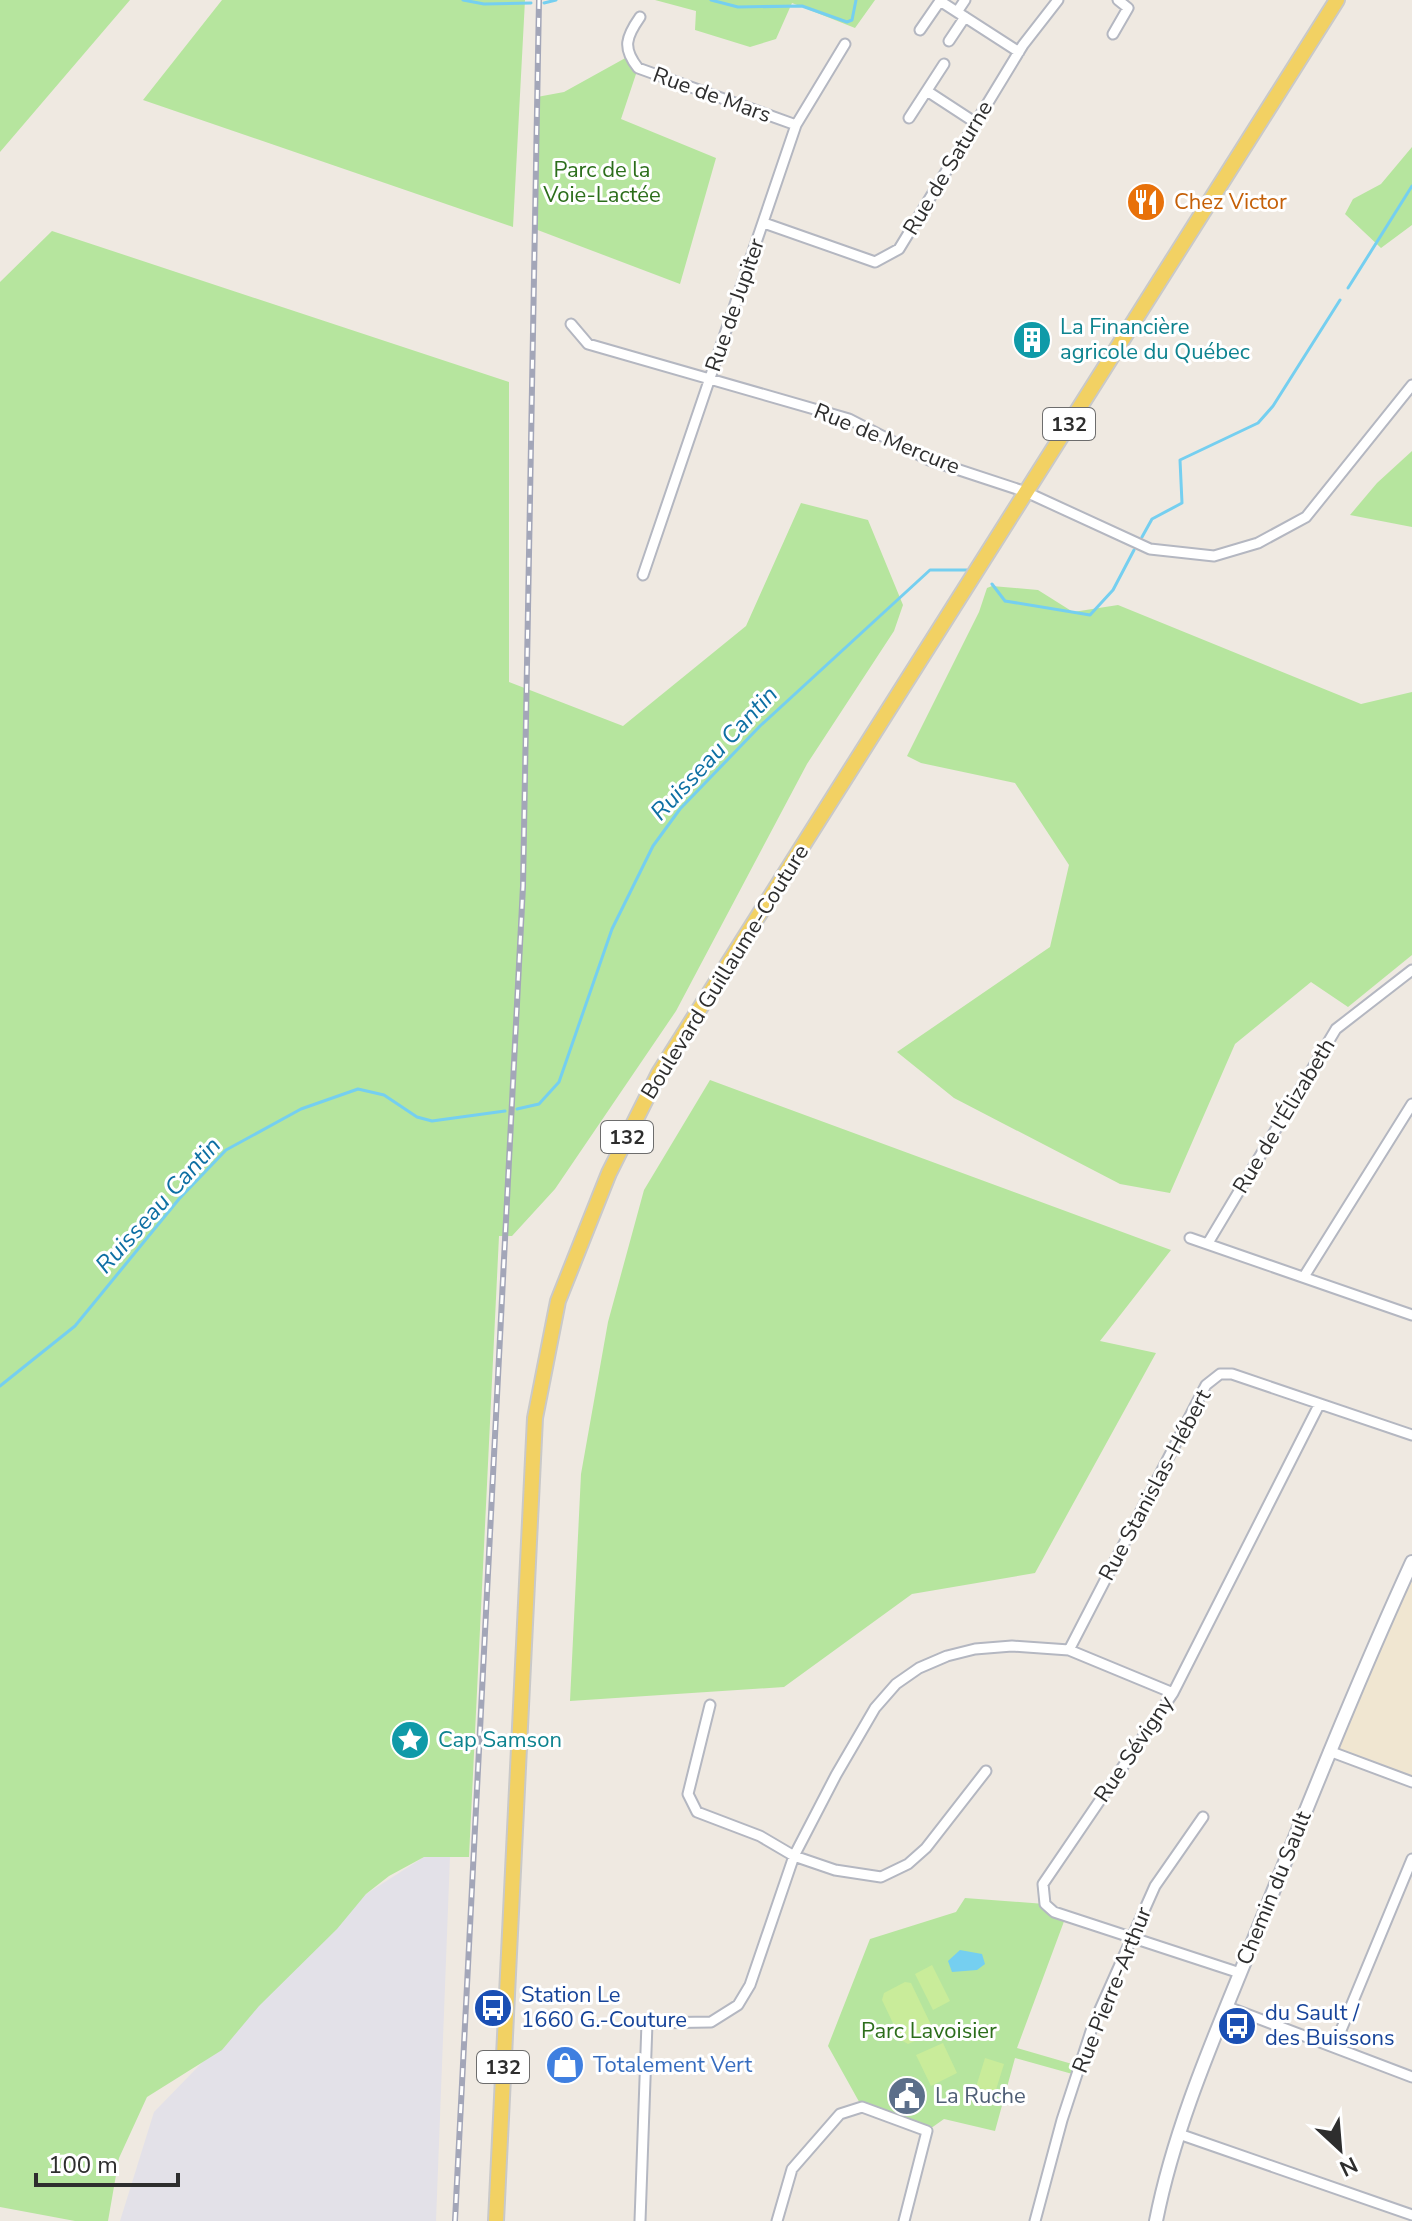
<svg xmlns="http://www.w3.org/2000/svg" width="1412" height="2221" font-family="'Nunito Sans',sans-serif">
  <rect width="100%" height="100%" fill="#efe9e1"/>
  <!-- industrial -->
  <path fill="#e3e1e8" d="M450,1856L436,2221H120L154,2112L366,1894L424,1857Z"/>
  <!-- education -->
  <path fill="#f0e6d1" d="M1406,1575L1412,1577V1782L1329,1751Z"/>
  <!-- green -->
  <path fill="#b6e59e" d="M0,0H130L0,152Z
    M222,0H525L513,227L143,100Z
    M655,0H875L855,28L792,3L776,39L750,47L695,30L696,11Z
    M629,56L638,68L621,119L716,158L680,284L535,229L537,97L564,92Z
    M1412,147V225L1381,248L1345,214L1353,199L1381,184Z
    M52,231L509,382V682L623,726L746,626L801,503L868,520L903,605L894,631L807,764L676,1011L555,1189L512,1236H499L469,1857H424L389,1876L366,1894L337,1929L259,2006L222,2050L147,2097L119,2158L108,2221H75L0,2207V282Z
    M1412,451V527L1350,515L1377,483Z
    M992,586L1038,590L1073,612L1118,605L1361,704L1412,692V955L1348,1007L1311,982L1235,1044L1170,1193L1120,1184L954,1098L897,1052L1050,947L1069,865L1015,783L921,763L907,756L979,612L987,588Z
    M710,1080L1171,1250L1100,1341L1156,1353L1035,1573L912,1594L784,1687L570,1701L581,1474L608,1322L644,1190Z
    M965,1898L1045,1904L1066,1916L1017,2048L1079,2066L1076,2075L1015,2058L995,2131L944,2119L927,2131L862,2107L828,2046L870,1939L956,1912Z"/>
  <!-- pitch -->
  <path fill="#c9ec9a" d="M932,1965L950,2001L933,2010L915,1974Z
    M905,1982L911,1983L933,2029L931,2034L908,2044L901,2040L882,2000L884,1993Z
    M943,2043L957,2073L931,2086L916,2055Z
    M985,2058L1004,2064L995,2093L976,2087Z"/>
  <!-- water -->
  <path fill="#75cff0" d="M960,1950L982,1954L985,1964L977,1970L952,1972L948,1961Z"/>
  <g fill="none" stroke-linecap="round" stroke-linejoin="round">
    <!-- stream -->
    <path stroke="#75cff0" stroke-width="3" d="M463,0L484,4L531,3
      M711,0L738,7L802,6L847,22L852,20L856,0
      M544,3L556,0
      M1348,288L1412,186
      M1142,537L1152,519L1182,503L1180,460L1258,423L1273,406L1340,300
      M992,584L1005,601L1090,615L1113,590L1134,550
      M517,1109L539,1104L559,1082L612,929L653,846L680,809L760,726L930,570H967
      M0,1386L75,1326L179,1199L226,1150L301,1109L358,1089L384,1095L417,1117L432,1121L505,1111"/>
    <defs>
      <path id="street" d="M957,12L965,0
        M640,17C626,37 622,48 638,68L796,125
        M920,30L940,1L1019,52
        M1113,34L1128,8L1118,0
        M949,41L965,17
        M927,91L976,123
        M909,118L944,64
        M764,223L875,262L899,249L1023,45L1058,0
        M571,324L588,344L849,419L929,460L1026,492L1150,549L1214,556L1258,543L1306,517L1412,385
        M643,575L796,125L845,44
        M1190,1238L1412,1315
        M1208,1243L1336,1029L1412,970
        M1305,1275L1412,1104
        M1069,1650L1206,1385L1220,1374H1232L1412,1435
        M710,1705L688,1794L697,1812L760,1836L794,1856L835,1870L881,1877L908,1864L926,1848L986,1771
        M1329,1751L1412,1782
        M1240,1973L1054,1912L1045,1904L1043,1884L1173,1693L1319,1405
        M1228,2007L1412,2077
        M1334,2047L1412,1859
        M1179,2134L1412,2215
        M640,2221L647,2023L711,2022L738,2005L750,1985L794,1856L836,1775L875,1708L896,1684L919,1668L947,1656L975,1649L1012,1646L1069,1650L1173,1693
        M777,2221L792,2169L840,2114L862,2107L927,2131L904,2221
        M1035,2221L1062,2120L1093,2025L1155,1886L1203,1817"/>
      <path id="secondary" d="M1156,2221C1175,2124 1217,2031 1254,1939C1305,1813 1355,1686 1412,1562"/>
      <path id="primary" d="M496,2221L535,1418L558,1301L609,1173L659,1073L1337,0"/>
    </defs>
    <!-- street casing -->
    <use href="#street" stroke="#b4b7c1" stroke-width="13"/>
    <!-- secondary casing -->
    <use href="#secondary" stroke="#b4b7c1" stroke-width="16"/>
    <!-- primary casing -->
    <use href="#primary" stroke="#c9c9c9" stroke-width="18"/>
    <!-- street -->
    <use href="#street" stroke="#fff" stroke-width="9"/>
    <!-- secondary -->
    <use href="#secondary" stroke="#fff" stroke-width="12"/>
    <!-- primary -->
    <use href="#primary" stroke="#f2d163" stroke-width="14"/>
    <defs>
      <path id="rail" d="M455,2221L523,886L539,0"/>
    </defs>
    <!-- rail casing -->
    <use href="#rail" stroke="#a3a6b8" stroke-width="6"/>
    <!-- rail -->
    <use href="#rail" stroke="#fff" stroke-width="3" stroke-dasharray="9" stroke-linecap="butt"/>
  </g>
  <!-- icons -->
  <defs>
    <symbol id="restaurant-disc" viewBox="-11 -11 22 22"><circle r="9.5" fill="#e8710a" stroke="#fff"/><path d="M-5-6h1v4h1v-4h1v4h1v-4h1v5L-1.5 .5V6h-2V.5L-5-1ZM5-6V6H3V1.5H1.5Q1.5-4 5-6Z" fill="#fff"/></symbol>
    <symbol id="building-disc" viewBox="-11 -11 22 22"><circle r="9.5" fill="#0f9aa8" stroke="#fff"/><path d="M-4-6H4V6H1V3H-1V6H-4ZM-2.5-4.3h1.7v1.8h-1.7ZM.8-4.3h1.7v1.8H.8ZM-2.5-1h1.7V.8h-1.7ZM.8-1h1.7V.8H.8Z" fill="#fff"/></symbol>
    <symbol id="sight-disc" viewBox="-11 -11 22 22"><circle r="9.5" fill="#0f9aa8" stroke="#fff"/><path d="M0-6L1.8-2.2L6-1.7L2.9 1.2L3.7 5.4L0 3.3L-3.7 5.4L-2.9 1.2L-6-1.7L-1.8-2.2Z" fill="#fff"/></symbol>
    <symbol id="bus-disc" viewBox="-11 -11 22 22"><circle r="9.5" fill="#1a4fb4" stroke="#fff"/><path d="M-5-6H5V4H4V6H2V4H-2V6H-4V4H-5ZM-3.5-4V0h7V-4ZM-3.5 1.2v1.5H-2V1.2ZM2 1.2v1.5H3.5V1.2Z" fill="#fff"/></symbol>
    <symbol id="shop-disc" viewBox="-11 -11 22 22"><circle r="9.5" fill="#3f7fe0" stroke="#fff"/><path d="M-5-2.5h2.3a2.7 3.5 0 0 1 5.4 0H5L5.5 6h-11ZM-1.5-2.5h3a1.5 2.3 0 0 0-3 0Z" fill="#fff"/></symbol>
    <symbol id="civic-disc" viewBox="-11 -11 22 22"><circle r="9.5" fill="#5c6f8a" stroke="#fff"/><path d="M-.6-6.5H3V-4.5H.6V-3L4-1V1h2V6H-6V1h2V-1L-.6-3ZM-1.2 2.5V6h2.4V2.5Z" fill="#fff"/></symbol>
  </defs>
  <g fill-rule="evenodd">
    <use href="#restaurant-disc" x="1124" y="180" width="44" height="44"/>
    <use href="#building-disc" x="1010" y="318" width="44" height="44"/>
    <use href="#sight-disc" x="388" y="1718" width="44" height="44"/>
    <use href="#bus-disc" x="471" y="1986" width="44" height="44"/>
    <use href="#bus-disc" x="1215" y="2004" width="44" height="44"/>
    <use href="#shop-disc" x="543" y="2043" width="44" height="44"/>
    <use href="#civic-disc" x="885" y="2074" width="44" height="44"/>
  </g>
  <g text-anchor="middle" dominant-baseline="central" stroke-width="6" stroke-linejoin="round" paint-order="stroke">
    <!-- shield labels -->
    <g fill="#fff" stroke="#6d6d6d" stroke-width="2">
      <rect x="1043" y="408" width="52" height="32" rx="6"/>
      <rect x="601" y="1121" width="52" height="32" rx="6"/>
      <rect x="477" y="2051" width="52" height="32" rx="6"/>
    </g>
    <g font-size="20" font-weight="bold" fill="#2e2e2e">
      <text x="1069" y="424">132</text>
      <text x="627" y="1137">132</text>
      <text x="503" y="2067">132</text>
    </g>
    <!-- street labels -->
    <g font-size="22" fill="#2e2e2e" stroke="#fff">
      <text transform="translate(712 95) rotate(20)">Rue de Mars</text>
      <text transform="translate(948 168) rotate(-59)">Rue de Saturne</text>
      <text transform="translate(735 305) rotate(-71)">Rue de Jupiter</text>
      <text transform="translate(887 439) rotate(22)">Rue de Mercure</text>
      <text transform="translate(725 972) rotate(-58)">Boulevard Guillaume-Couture</text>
      <text transform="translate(1284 1116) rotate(-59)">Rue de l'Élizabeth</text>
      <text transform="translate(1155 1485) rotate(-62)">Rue Stanislas-Hébert</text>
      <text transform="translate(1134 1749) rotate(-56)">Rue Sévigny</text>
      <text transform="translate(1274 1888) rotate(-68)">Chemin du Sault</text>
      <text transform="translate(1112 1990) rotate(-68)">Rue Pierre-Arthur</text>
    </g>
    <!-- park labels -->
    <g font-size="22" fill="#2c6e1b" stroke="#fff">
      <text x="602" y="170">Parc de la<tspan x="602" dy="25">Voie-Lactée</tspan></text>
      <text x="929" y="2031">Parc Lavoisier</text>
    </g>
    <!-- food labels -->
    <g font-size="22" fill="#c56008" stroke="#fff" text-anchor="start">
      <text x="1174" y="202">Chez Victor</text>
    </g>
    <!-- culture labels -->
    <g font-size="22" fill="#0d838f" stroke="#fff" text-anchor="start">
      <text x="1060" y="327">La Financière<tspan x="1060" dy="25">agricole du Québec</tspan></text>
      <text x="438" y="1740">Cap Samson</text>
    </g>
    <!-- transit labels -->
    <g font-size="22" fill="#164399" stroke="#fff" text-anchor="start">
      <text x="521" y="1995">Station Le<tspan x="521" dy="25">1660 G.-Couture</tspan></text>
      <text x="1265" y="2013">du Sault /<tspan x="1265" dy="25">des Buissons</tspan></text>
    </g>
    <!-- shop labels -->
    <g font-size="22" fill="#366cbe" stroke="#fff" text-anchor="start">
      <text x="593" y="2065">Totalement Vert</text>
    </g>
    <!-- service labels -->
    <g font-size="22" fill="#4e5e75" stroke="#fff" text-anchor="start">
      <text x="935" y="2096">La Ruche</text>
    </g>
    <!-- water labels -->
    <g font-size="24" font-style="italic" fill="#0d6fa3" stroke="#fff">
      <text transform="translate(714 753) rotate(-47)">Ruisseau Cantin</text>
      <text transform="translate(158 1205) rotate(-48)">Ruisseau Cantin</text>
    </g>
  </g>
  <!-- north arrow -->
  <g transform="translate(1340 2149) rotate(154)" stroke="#ffffff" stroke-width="6" paint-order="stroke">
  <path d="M0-6L14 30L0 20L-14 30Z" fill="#2e2e2e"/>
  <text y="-12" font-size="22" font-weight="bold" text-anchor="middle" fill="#2e2e2e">N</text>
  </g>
  <!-- scale -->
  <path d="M36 2173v12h142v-12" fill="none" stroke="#2e2e2e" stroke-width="4"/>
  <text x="48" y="2173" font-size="24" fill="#2e2e2e" stroke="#ffffff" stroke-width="6" paint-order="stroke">100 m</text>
</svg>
